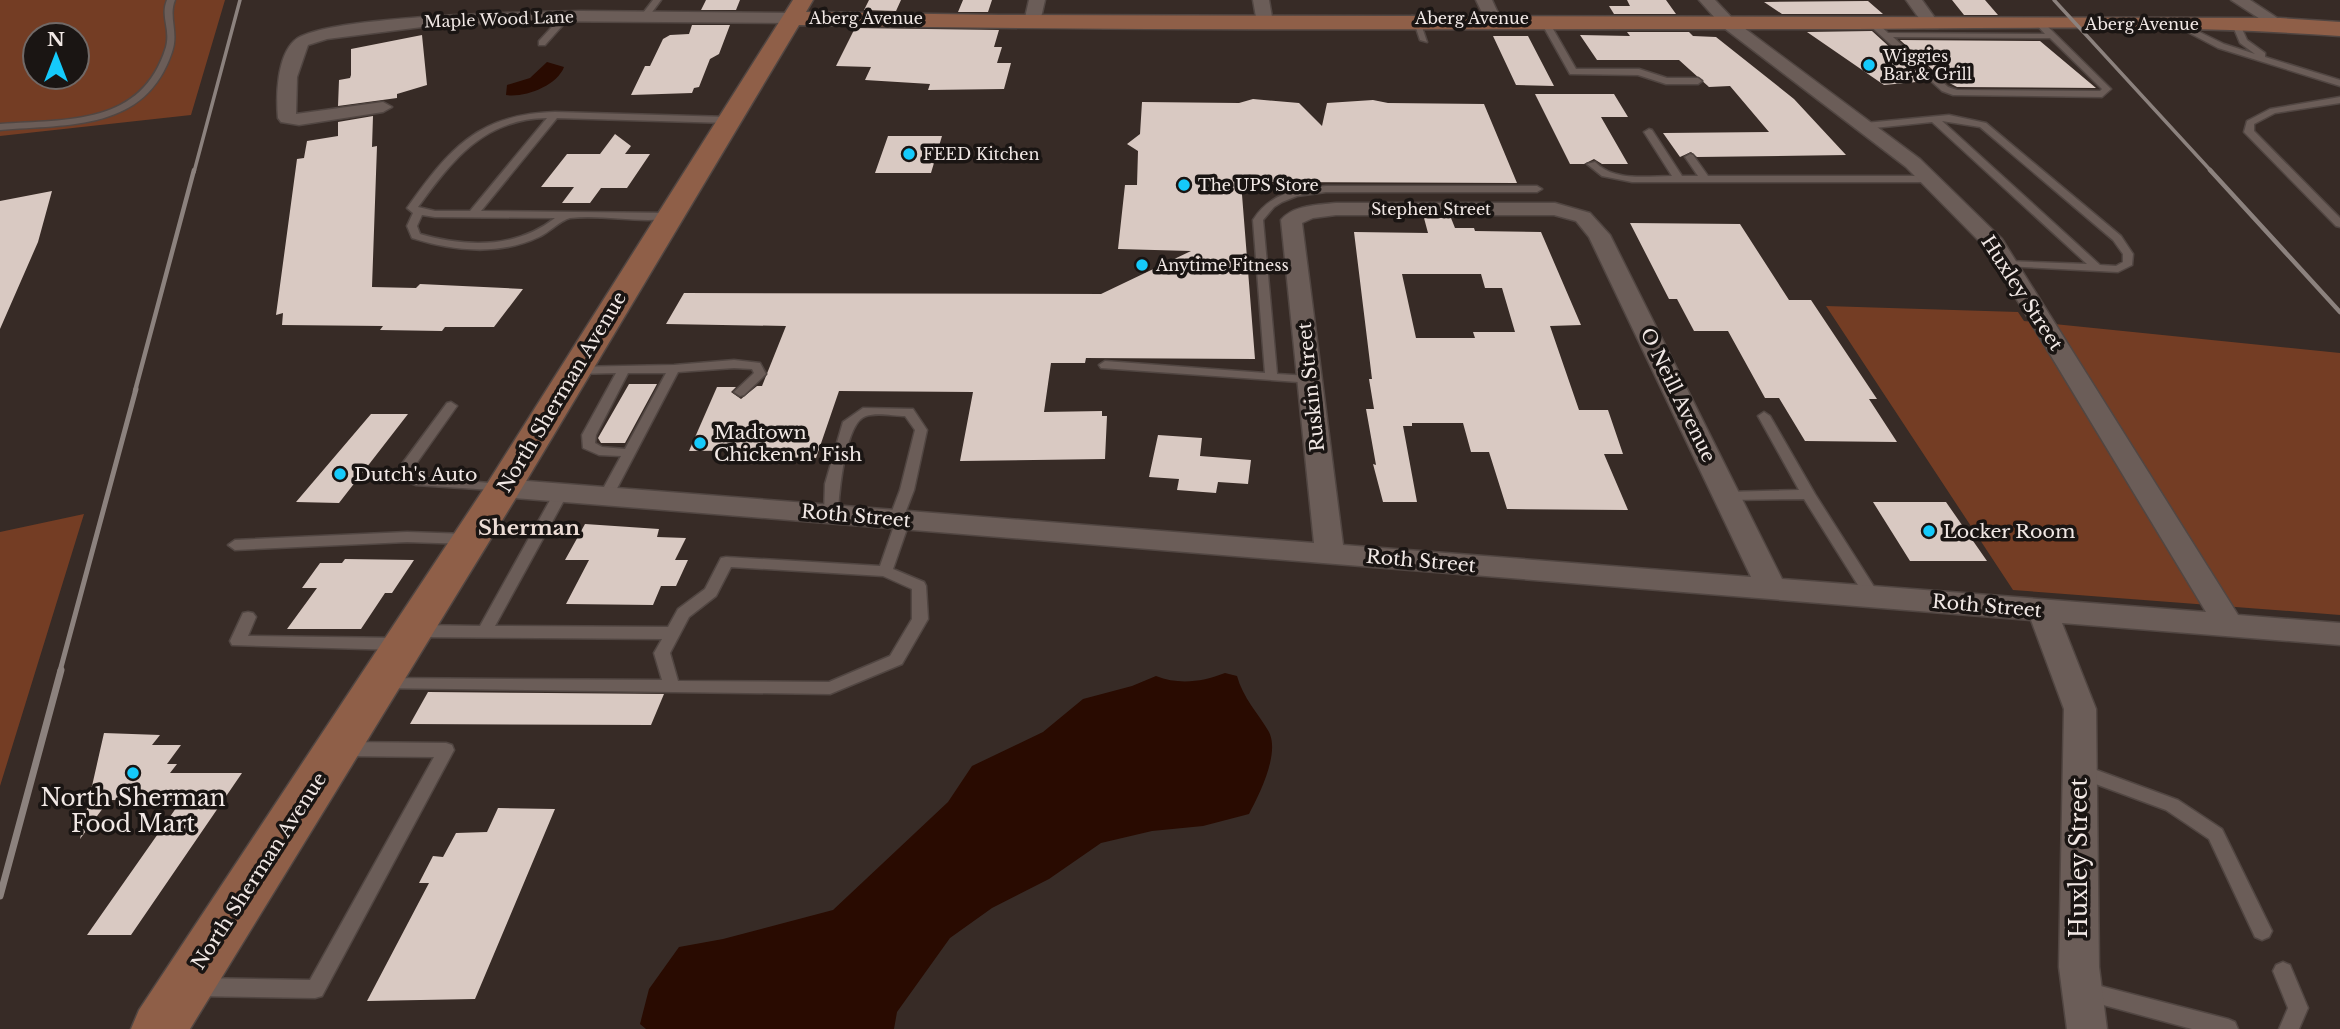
<svg xmlns="http://www.w3.org/2000/svg" width="2340" height="1029" font-family="'Libre Baskerville',serif">
  <rect width="100%" height="100%" fill="#372b26"/>
  <!-- green -->
  <path fill="#743d24" fill-rule="evenodd" d="M0,0H225L191,115L0,136ZM35,35H77V77H35Z
    M1826,306L2018,312L2024,321L2340,353V615L2013,590Z
    M84,514L0,786V532Z"/>
  <!-- water -->
  <path fill="#290b01" d="M547,62L564,67C557,86 524,98 506,95L507,85L530,78Z
    M1225,673L1237,676C1243,698 1258,713 1269,732C1280,754 1259,795 1249,814L1203,826L1152,831L1101,843L1049,879L992,908L950,938L897,1012L894,1029H646L640,1024L649,989L679,947L723,939L833,910L948,802L972,766L1043,732L1083,699L1132,686L1156,676C1179,685 1202,682 1225,673Z"/>
  <!-- building -->
  <path fill="#d9c9c2" fill-rule="evenodd" d="M706,0H740L736,10H701Z
    M869,0H901L896,11L864,10Z
    M963,0H992L988,12H958Z
    M1627,0H1666L1676,14H1614L1609,6H1630Z
    M1952,0H1985L1998,15H1964Z
    M1868,1L1883,14H1782L1764,2Z
    M692,25H730L719,54L710,59L699,87L694,88L692,93L631,95L645,66H650L663,39L670,35L689,34Z
    M855,28L999,30L994,47H1002L997,63H1011L1004,89L928,90L930,84L865,80L871,67L836,66Z
    M1872,31L1927,81L1884,85L1807,32Z
    M1627,32H1689L1693,36L1716,37L1794,99L1846,155L1697,157L1691,152L1680,157L1663,133L1769,132L1730,86L1709,87L1679,60H1597L1580,35L1630,36Z
    M422,35L427,85L397,94V98L338,106L339,80L350,78L351,75V49Z
    M1493,36H1528L1554,86L1516,85Z
    M1900,40L2040,41L2096,88L1957,87L1944,80Z
    M1535,94H1614L1628,117H1601L1628,164H1602L1594,159L1584,164H1570Z
    M1253,99L1299,103L1322,126L1327,103L1373,100L1388,103L1484,104L1517,183L1241,182L1255,359L1086,358L1085,363H1051L1044,412L1102,411V416H1107L1105,459L960,461L973,392L839,391L816,458L772,457L775,450L689,451L717,387H736L731,392L741,399L757,386H762L786,326L666,324L684,293L1101,294L1191,251L1118,249L1125,185H1137L1138,151L1127,144L1140,134L1142,102L1239,103Z
    M373,116L372,147L377,146L372,287L416,288L420,284L523,289L494,327H445L442,331L380,330L383,326L282,325L283,313L276,315L297,159L304,158L307,141L338,136V122Z
    M615,134L631,146L625,154H650L627,188H601L590,203H562L574,187H541L567,154H600Z
    M888,136H942L931,173H875Z
    M52,191L38,242L0,329V201Z
    M1424,218H1451L1455,228H1474L1475,231L1541,232L1581,325L1550,326L1579,410H1608L1623,454H1604L1628,510L1507,509L1489,452H1471L1463,423H1412V426H1403L1417,502H1383L1373,464L1376,465L1366,409H1374L1369,379H1372L1354,232L1428,233ZM1402,274H1481L1485,288H1502L1515,332H1473L1475,338H1416Z
    M1630,223L1740,224L1789,300H1811L1877,399H1869L1897,442L1805,441L1779,398H1765L1728,331H1694L1677,299H1669Z
    M629,384H657L625,443H601L598,438Z
    M371,414H408L339,503L296,502Z
    M1158,435L1202,438L1200,456L1251,460L1248,484L1218,482L1216,493L1177,490L1179,479L1149,477Z
    M1873,502H1946L1987,561H1910Z
    M585,524L659,529L657,537L686,538L675,560H688L676,586H661L653,605L566,604L589,560H565Z
    M345,559L414,560L392,593H385L361,629H287L317,588H302L320,563H342Z
    M428,692L548,693L664,694L651,725L410,724Z
    M104,733L160,735L152,745H181L167,764H177L170,773H242L131,935H87L181,801L109,800L80,839Z
    M498,808L555,809L475,999L367,1001L429,883H419L433,856L443,857L456,833L487,832Z"/>
  <g fill="none" stroke-linecap="round" stroke-linejoin="round">
    <defs>
      <path id="lane" d="M167,0H175C168,17 179,32 172,52C146,131 70,124 0,130V124C68,119 142,126 166,47C171,28 160,17 167,0Z
        M653,0H661L647,19H641L640,17Z
        M563,15L570,17L545,45H539V41Z
        M1412,16L1419,18L1427,42L1420,40Z
        M1866,18H1872L1888,33L2045,34L2035,23L2042,21L2111,89L2102,97L1953,95L1942,91L1866,22ZM1893,37L2050,38L2102,89L2100,91L1957,90L1948,87Z
        M1543,22H1549L1576,69H1639L1667,78H1698L1702,81L1698,84H1666L1638,75L1570,74L1542,24Z
        M2179,22L2224,44L2255,54L2240,43L2232,24L2239,22L2247,40L2265,53V57L2340,80V86L2218,48L2176,26L2175,24Z
        M2340,97V103L2275,113L2254,124V131L2340,218V227L2336,226L2244,132L2247,121L2270,109Z
        M555,112L729,117L734,120L729,123L557,118L481,211L669,213L674,216L673,218C639,224 604,214 570,218C561,220 548,233 539,237C499,256 453,251 412,238L407,226L413,213L407,208C449,149 478,114 555,112ZM547,118L470,211H435L418,207C453,159 484,119 547,118ZM422,215L435,217L555,218C516,249 465,247 420,234L417,226Z
        M1949,115L1986,123L2121,236L2133,254L2132,265L2118,272L2003,266L2002,264L2007,261L2087,264L1932,122L1865,129L1860,126L1865,123ZM1942,121L1980,127L2113,240L2123,254V262L2116,266L2100,265Z
        M1649,129L1652,130L1682,176H1698L1685,157L1690,154L1693,155L1708,176H1930L1935,179L1930,182H1632L1602,176L1587,164L1595,162C1614,182 1647,176 1672,176L1644,132Z
        M1326,186H1537L1542,189L1537,192H1326L1297,196L1282,202L1274,207L1263,220L1277,374L1309,376L1315,380L1313,383L1101,368L1099,365L1105,361L1265,373L1253,220C1270,193 1296,189 1326,186Z
        M734,360L760,363L766,374L744,395L740,396L734,392L754,373L752,369L734,368L678,372L613,496L611,499H601L599,496L621,456L599,455L583,448L582,435L616,373L575,374L569,370L571,367L674,365ZM628,373H666L625,449L602,447L595,443L596,435Z
        M451,402L457,406L411,471V474L418,477L502,484L507,485L509,488L507,491L416,485L400,479L398,476L399,468L447,403Z
        M863,408L913,409L927,430L914,490L904,516L910,520L893,569L924,582L926,586L928,619L902,664L830,694L377,688L375,684L377,680L383,678L662,680L654,653L662,639L417,637L412,635L409,631L412,627L417,625L480,626L554,493L561,489L568,493L495,626L668,627L678,609L705,589L721,558L726,557L880,566L895,523L889,519L900,490L915,430L905,416C894,416 877,412 866,416C845,422 839,494 838,514L831,519L824,514L825,484L843,422ZM731,567L883,576L912,589V619L890,656L829,682L678,681L670,653L689,617L716,596Z
        M1764,412L1770,416L1815,494L1878,593L1881,597L1878,601H1868L1804,499L1727,500L1720,496L1727,492L1799,490L1758,416Z
        M407,532L468,534L475,539L468,544L407,542L235,550L228,545L235,540Z
        M248,612L253,613L256,617L248,636L399,638L405,640L407,644L405,648L399,650L232,645L230,641L243,613Z
        M345,742L446,743L452,745L454,750L322,996L315,998L197,996L190,994L187,987L190,980L197,978L310,980L434,757L345,756L339,754L337,749L339,744Z
        M2080,764L2178,800L2222,829L2272,931L2269,937L2262,940L2255,937L2209,839L2166,810L2074,776L2071,771L2074,766Z
        M2283,962L2290,965L2308,1008L2299,1029H2279L2288,1008L2273,971L2276,965Z
        M2085,982L2228,1019L2235,1022L2238,1029H2192L2085,1000L2078,998L2075,991L2078,984Z"/>
      <path id="street" d="M1029,0H1045L1040,22L1032,27L1024,22Z
        M1253,0H1269L1273,23L1271,26L1265,28L1257,23Z
        M1476,0H1492L1503,24L1501,27H1489Z
        M1699,0H1715L1736,22L1920,159L2002,239L2238,615L2340,623V645L2062,623L2096,709L2099,967L2107,1029H2067L2059,967L2064,709L2031,620L503,497L493,494L489,488L493,482L503,479L1314,543L1281,220C1293,205 1318,205 1336,203H1555L1590,213L1610,235L1782,579L2206,612L1985,247L1906,167L1724,28ZM1336,215H1554L1576,221L1589,237L1751,577L1343,545L1302,223L1313,218Z
        M1906,0H1922L1940,25L1938,28H1926Z
        M2231,0H2250L2288,25L2280,30L2274,28Z
        M581,11L792,13L800,18L792,23L528,21L422,27L327,39L308,45L297,77L296,114L383,102L392,107L383,112L299,125L281,122L278,118C276,96 277,57 294,41C321,15 535,12 581,11Z"/>
      <path id="secondary" d="M793,0H813L806,12L999,15L2280,18L2340,22V36C2160,23 1978,29 1798,29C1465,29 1132,31 799,25L522,488L190,1029H131L139,1010L487,484Z"/>
    </defs>
    <!-- lane casing -->
    <use href="#lane" stroke="#514642" stroke-width="3"/>
    <!-- street casing -->
    <use href="#street" stroke="#514642" stroke-width="3"/>
    <!-- secondary casing -->
    <use href="#secondary" stroke="#514642" stroke-width="3"/>
    <!-- lane -->
    <use href="#lane" fill="#6b5d58" fill-rule="evenodd"/>
    <!-- street -->
    <use href="#street" fill="#6b5d58" fill-rule="evenodd"/>
    <!-- secondary -->
    <use href="#secondary" fill="#8f5f48" fill-rule="evenodd"/>
    <!-- rail-far3 -->
    <path stroke="#8c827e" stroke-width="3.5" d="M2054,0L2212,172
      M194,172L240,0"/>
    <!-- rail-far2 -->
    <path stroke="#8c827e" stroke-width="4.5" d="M2210,170L2340,312
      M135,391L194,170"/>
    <!-- rail-far1 -->
    <path stroke="#8c827e" stroke-width="5" d="M60,671L136,389"/>
    <!-- rail -->
    <path stroke="#8c827e" stroke-width="7" d="M0,896L61,670"/>
  </g>
  <!-- markers -->
  <g fill="#15cafb" stroke="#1a1513" stroke-width="2.5">
    <circle cx="1869" cy="65" r="7"/>
    <circle cx="909" cy="154" r="7"/>
    <circle cx="1184" cy="185" r="7"/>
    <circle cx="1142" cy="265" r="7"/>
    <circle cx="700" cy="443" r="7"/>
    <circle cx="340" cy="474" r="7"/>
    <circle cx="1929" cy="531" r="7"/>
    <circle cx="133" cy="773" r="7"/>
  </g>
  <g text-anchor="middle" dominant-baseline="central" stroke-width="7" stroke-linejoin="round" paint-order="stroke">
    <!-- far-street labels -->
    <g font-size="16" fill="#f1e8e5" stroke="#1a1513">
      <text x="866" y="18">Aberg Avenue</text>
      <text x="1472" y="18">Aberg Avenue</text>
      <text transform="translate(499 19) rotate(-2)">Maple Wood Lane</text>
      <text x="2142" y="24">Aberg Avenue</text>
      <text x="1431" y="209">Stephen Street</text>
    </g>
    <!-- far-poi labels -->
    <g font-size="16" fill="#f1e8e5" stroke="#1a1513" text-anchor="start">
      <text x="1883" y="56">Wiggies<tspan x="1883" dy="18">Bar &amp; Grill</tspan></text>
      <text x="923" y="154">FEED Kitchen</text>
      <text x="1198" y="185">The UPS Store</text>
      <text x="1156" y="265">Anytime Fitness</text>
    </g>
    <!-- street labels -->
    <g font-size="19" fill="#f1e8e5" stroke="#1a1513">
      <text transform="translate(2022 293) rotate(57)">Huxley Street</text>
      <text transform="translate(1311 387) rotate(-96)">Ruskin Street</text>
      <text transform="translate(562 392) rotate(-59)">North Sherman Avenue</text>
      <text transform="translate(1678 395) rotate(64)">O Neill Avenue</text>
      <text transform="translate(856 516) rotate(5)">Roth Street</text>
      <text transform="translate(1421 561) rotate(5)">Roth Street</text>
      <text transform="translate(1987 606) rotate(5)">Roth Street</text>
      <text transform="translate(259 871) rotate(-57)">North Sherman Avenue</text>
    </g>
    <!-- poi labels -->
    <g font-size="19" fill="#f1e8e5" stroke="#1a1513" text-anchor="start">
      <text x="714" y="432">Madtown<tspan x="714" dy="22">Chicken n' Fish</tspan></text>
      <text x="354" y="474">Dutch's Auto</text>
      <text x="1943" y="531">Locker Room</text>
    </g>
    <!-- neighbourhood labels -->
    <g font-size="21" font-weight="bold" fill="#ecdcd5" stroke="#1a1513">
      <text x="529" y="528">Sherman</text>
    </g>
    <!-- near-poi labels -->
    <g font-size="23" fill="#f1e8e5" stroke="#1a1513">
      <text x="133" y="798">North Sherman<tspan x="133" dy="26">Food Mart</tspan></text>
    </g>
    <!-- near-street labels -->
    <g font-size="23" fill="#f1e8e5" stroke="#1a1513">
      <text transform="translate(2079 858) rotate(-90)">Huxley Street</text>
    </g>
  </g>
  <!-- north arrow -->
  <g transform="translate(56 56)"><circle r="33" fill="#1a1513" stroke="#706967" stroke-width="2"/>
  <path d="M0-5L12 26L0 18L-12 26Z" fill="#15cafb"/>
  <text y="-10" font-size="19" font-weight="bold" text-anchor="middle" fill="#f1e8e5">N</text>
  </g>
</svg>
